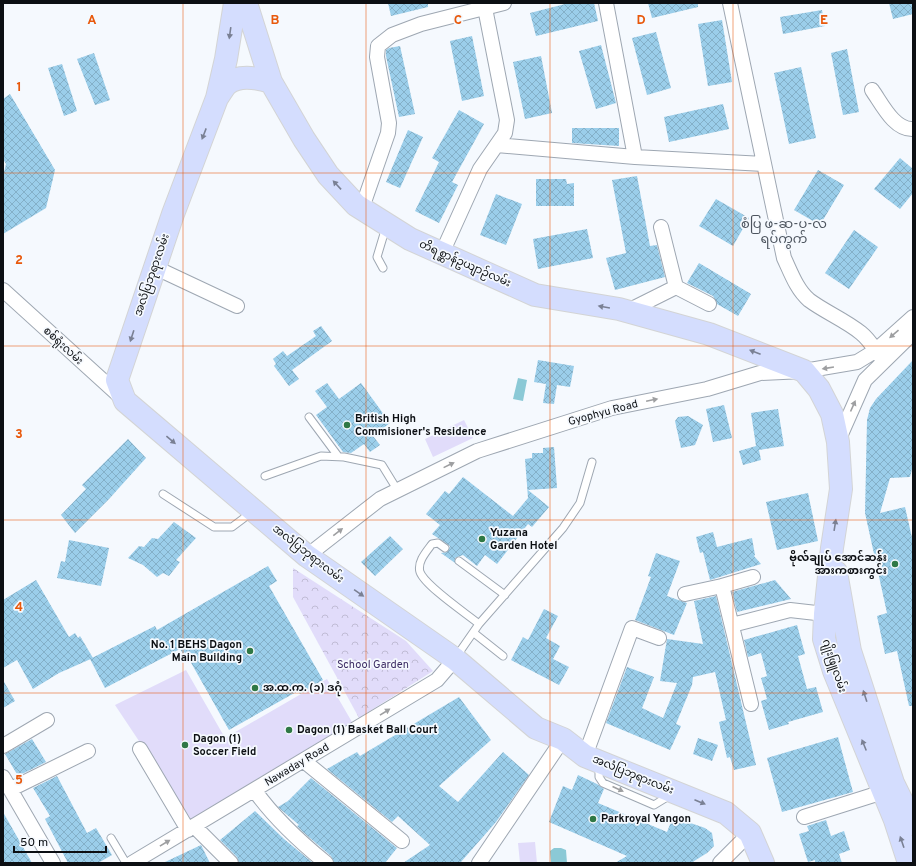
<svg xmlns="http://www.w3.org/2000/svg" width="916" height="866" font-family="Overpass,'Noto Sans Myanmar',sans-serif">
  <defs>
    <pattern id="park-crowns" width="20" height="18" patternUnits="userSpaceOnUse"><rect width="20" height="18" fill="#e1dcfa"/><path d="M2 6a3 3 0 1 1 6 0M12 15a3 3 0 1 1 6 0" fill="none" stroke="#c0bcd5"/></pattern>
    <pattern id="building-cross-hatch" width="8" height="8" patternUnits="userSpaceOnUse"><rect width="8" height="8" fill="#9bceea"/><path d="M0 0l8 8M0 8l8-8" fill="none" stroke="#84b0c8"/></pattern>
  </defs>
  <rect width="100%" height="100%" fill="#f5f9fe"/>
  <!-- grass -->
  <path fill="#e1dcfa" d="M464,420L473,438L433,457L425,439Z
    M186,670L225,738L327,679L352,722L191,819L115,705Z
    M535,842L537,863H520L518,843Z"/>
  <!-- park -->
  <path fill="url(#park-crowns)" d="M293,568L406,641L433,671L359,718L293,597Z"/>
  <!-- water -->
  <path fill="#8bc9d6" d="M518,378L527,380L523,401L513,399Z
    M554,848H561L566,850L567,863H551L550,851Z"/>
  <!-- building -->
  <path fill="url(#building-cross-hatch)" d="M388,3H428V7L391,16Z
    M569,3H594L598,21L536,36L530,13Z
    M648,3H698V7L652,18Z
    M889,3H913V14L893,19Z
    M822,10L825,26L783,34L780,17Z
    M722,20L732,82L708,86L698,24Z
    M656,32L671,88L647,95L632,38Z
    M472,36L484,96L462,101L450,41Z
    M601,45L616,103L596,109L579,51Z
    M400,46L415,114L399,117L386,56V50L389,48Z
    M847,49L859,112L843,115L831,53Z
    M94,53L110,100L95,105L77,59Z
    M541,56L552,113L525,119L513,62Z
    M62,64L77,111L64,116L48,68Z
    M801,67L816,138L789,144L774,73Z
    M10,94L55,170L46,208L3,234V176L6,164L3,159V99Z
    M723,104L729,129L669,142L664,117Z
    M459,110L484,124L452,182L458,185L439,223L415,211L439,162L432,158Z
    M572,128H619V146L572,143Z
    M408,130L423,137L400,188L386,182Z
    M900,158L913,169V193L900,209L874,189Z
    M818,170L844,185L820,225L794,210Z
    M637,176L650,246L657,245L665,277L615,290L606,258L626,253L612,180Z
    M536,179H566L567,184L574,183V206H536Z
    M496,194L522,204L506,245L480,235Z
    M716,199L749,218L733,246L699,226Z
    M587,229L593,258L538,269L533,239Z
    M854,230L878,247L849,289L825,273Z
    M699,263L751,294L738,316L717,304L713,296L687,283Z
    M321,326L332,341L292,370L299,379L289,386L274,366L276,364L273,359L283,351L287,356L316,336L313,331Z
    M538,360L574,366L570,387L557,385L554,404L543,403L546,384L534,382Z
    M913,360V465L910,477L890,478L880,513L905,507L913,542V706H909L897,651L885,654L877,616L887,613L865,513L867,420L870,408L876,399Z
    M327,383L339,399L361,383L390,423L373,436L380,445L370,452L364,444L351,453L343,452L316,415L327,407L315,391Z
    M724,405L732,438L713,442L706,409Z
    M778,409L784,446L759,450L761,460L743,465L739,451L756,446L751,413Z
    M688,416L703,425L695,445L681,448L675,421L678,417Z
    M128,439L146,458L109,499L75,533L61,515L86,489L82,485Z
    M554,447L557,488L528,490L549,507L532,527L528,524L497,564L485,555L477,566L463,555L455,558V563L441,553L447,552L450,546L432,534L440,525L426,514L445,491L449,494L463,477L513,516L528,498L525,459L532,458V453H543V448Z
    M808,493L818,541L777,550L766,502Z
    M174,522L196,538L176,560L180,562L169,576L163,573L157,577L143,565L128,558L139,546L144,547L152,538L158,539Z
    M713,532L717,547L752,538L755,555L754,556L761,564L710,580L703,552L700,553L696,537Z
    M390,536L403,549L375,576L361,562Z
    M69,540L109,548L101,586L57,578L61,561L65,562Z
    M656,553L680,561L667,596L687,603L674,635L635,620L651,577L648,576Z
    M268,566L277,581L269,586L323,680L300,694L298,691L229,730L185,652L183,654L180,649L105,688L90,659L155,626L157,630Z
    M36,580L69,637L75,633L78,638L80,636L93,658L59,673L33,689L17,660L3,668V600Z
    M775,580L791,599L737,612L732,592Z
    M716,596L756,765L734,770L730,757L727,758L719,722L726,720L715,672L693,677L692,685L676,724L681,726L670,750L606,723L627,667L654,677L642,708L663,718L677,683L660,681L667,639L703,644L694,601Z
    M544,609L558,616L546,638L560,646L553,659L569,667L559,685L511,660L523,637L528,640Z
    M797,625L805,654L798,656L807,689L816,687L823,712L788,722L789,724L769,730L761,701L767,699L761,678L767,676L761,653L748,657L744,640Z
    M3,680L15,701L3,708Z
    M459,697L491,740L439,786L458,802L503,752L529,775L496,822L460,863H403L430,845L398,816L392,822L327,769L357,752L360,756Z
    M838,737L853,792L782,812L767,758Z
    M698,738L718,745L712,761L693,754Z
    M32,739L46,762L18,776L5,754Z
    M578,775L597,784L604,789L598,803L667,832L673,817L705,828L712,833L714,846L707,853L691,863H615L627,856L549,822L563,786L572,790Z
    M57,776L87,833L96,828L112,855L98,863H68L45,819L50,816L33,788Z
    M311,778L397,848L385,863H334L331,856L303,832L297,826L299,825L278,807L288,801Z
    M255,811L284,839L313,863H239L237,857L220,840Z
    M3,812L32,863H3Z
    M826,820L831,836L844,831L850,850L839,854L842,863H815V860L808,862L799,834L809,831L807,826Z
    M201,845L210,863H163Z"/>
  <g fill="none" stroke-linecap="round" stroke-linejoin="round">
    <defs>
      <path id="lane" d="M383,268L377,257L386,227
        M309,417L338,456
        M265,476L321,456L344,457L382,465L398,491
        M163,494L214,527H232L252,512
        M445,548L438,543L432,544C426,552 417,562 420,572C425,586 467,614 479,624
        M459,561L505,595
        M474,633L503,656
        M456,657L479,624L563,528L580,503L592,462
        M599,766V777L603,783L654,805L672,794
        M111,838L126,863"/>
      <path id="street" d="M606,3L635,157
        M730,3L784,258C791,273 797,290 809,300C825,312 845,320 861,333C871,341 876,352 884,361
        M872,90C882,104 894,130 913,129
        M497,145L635,157L764,164
        M362,208L388,133L389,123L377,57L378,46L392,35L421,24L504,3
        M661,227L676,287
        M442,253L480,169L505,133L507,120L484,3
        M154,267L237,306
        M3,290L122,398
        M626,312L676,287L709,304
        M838,441L865,380L913,333
        M307,556L380,499L477,451L612,408L707,389L760,373L804,371L857,362L875,351L913,317
        M685,594L722,586
        M732,625L790,610L825,614
        M751,704L722,586L753,577
        M3,746L47,720
        M140,749L188,830
        M585,756L632,628L659,638
        M304,761L402,841
        M3,777L53,863
        M11,789L88,751
        M255,791C275,819 299,841 326,863
        M804,817L883,792
        M194,826L231,863
        M132,863L437,680L455,659
        M479,863L563,739
        M720,863L750,833"/>
      <path id="primary" d="M235,3L226,59L217,98L173,214L117,380L125,401L307,556L455,659L536,728L563,739L585,756L726,813L750,833L763,863
        M246,3L271,82L304,139L328,175L356,205L410,239L535,295L619,309L709,334L804,371L819,389L832,414L838,442L841,489L832,548L825,614L824,639L834,671L895,820L909,863
        M217,98C220,94 223,88 227,84C239,74 258,78 271,82
        M836,572L850,651L893,783L913,824"/>
    </defs>
    <!-- lane casing -->
    <use href="#lane" stroke="#9ea7b2" stroke-width="9"/>
    <!-- street casing -->
    <use href="#street" stroke="#9ea7b2" stroke-width="16"/>
    <!-- primary casing -->
    <use href="#primary" stroke="#d3d4d5" stroke-width="24"/>
    <!-- lane -->
    <use href="#lane" stroke="#fff" stroke-width="7"/>
    <!-- street -->
    <use href="#street" stroke="#fff" stroke-width="14"/>
    <!-- primary -->
    <use href="#primary" stroke="#d4ddfe" stroke-width="22"/>
  </g>
  <!-- one-way arrows -->
  <defs><path id="oneway-solid" d="M-6-.8H1V-3.2L6.5 0L1 3.2V.8H-6Z"/></defs>
  <g fill="#7a8094">
    <use href="#oneway-solid" transform="translate(230 33) rotate(98)"/>
    <use href="#oneway-solid" transform="translate(204 134) rotate(111)"/>
    <use href="#oneway-solid" transform="translate(337 185) rotate(-133)"/>
    <use href="#oneway-solid" transform="translate(604 307) rotate(-170)"/>
    <use href="#oneway-solid" transform="translate(132 336) rotate(108)"/>
    <use href="#oneway-solid" transform="translate(755 352) rotate(-159)"/>
    <use href="#oneway-solid" transform="translate(171 440) rotate(40)"/>
    <use href="#oneway-solid" transform="translate(835 525) rotate(-81)"/>
    <use href="#oneway-solid" transform="translate(359 593) rotate(35)"/>
    <use href="#oneway-solid" transform="translate(865 696) rotate(-108)"/>
    <use href="#oneway-solid" transform="translate(864 745) rotate(-112)"/>
    <use href="#oneway-solid" transform="translate(700 802) rotate(23)"/>
    <use href="#oneway-solid" transform="translate(902 842) rotate(-109)"/>
  </g>
  <g fill="#9e9fa1">
    <use href="#oneway-solid" transform="translate(894 334) rotate(139)"/>
    <use href="#oneway-solid" transform="translate(828 368) rotate(171)"/>
    <use href="#oneway-solid" transform="translate(652 400) rotate(-12)"/>
    <use href="#oneway-solid" transform="translate(853 406) rotate(-66)"/>
    <use href="#oneway-solid" transform="translate(449 465) rotate(-26)"/>
    <use href="#oneway-solid" transform="translate(338 532) rotate(-38)"/>
    <use href="#oneway-solid" transform="translate(385 712) rotate(-32)"/>
    <use href="#oneway-solid" transform="translate(618 789) rotate(24)"/>
    <use href="#oneway-solid" transform="translate(165 843) rotate(-31)"/>
  </g>
  <!-- grid -->
  <path fill="none" stroke="#e8590c" stroke-width="1" stroke-opacity="0.55" d="M183,3V863M366,3V863M550,3V863M733,3V863M3,173H913M3,346H913M3,520H913M3,693H913"/>
  <!-- markers -->
  <g fill="#2f7845" stroke="#f5f9fe" stroke-width="1.5">
    <circle cx="347" cy="425" r="4"/>
    <circle cx="482" cy="539" r="4"/>
    <circle cx="895" cy="564" r="4"/>
    <circle cx="250" cy="651" r="4"/>
    <circle cx="255" cy="688" r="4"/>
    <circle cx="289" cy="730" r="4"/>
    <circle cx="185" cy="745" r="4"/>
    <circle cx="593" cy="819" r="4"/>
  </g>
  <g text-anchor="middle" dominant-baseline="central" stroke-width="3.5" stroke-linejoin="round" paint-order="stroke">
    <!-- street labels -->
    <g font-size="11" fill="#0c0f13" stroke="#f5f9fe">
      <text transform="translate(465 264) rotate(24)">တိရစ္ဆာန်ဥယျာဉ်လမ်း</text>
      <text transform="translate(152 275) rotate(-71)">အလံပြဘုရားလမ်း</text>
      <text transform="translate(63 346) rotate(43)">စစ်ရုံးလမ်း</text>
      <text transform="translate(603 413) rotate(-15)">Gyophyu Road</text>
      <text transform="translate(308 554) rotate(38)">အလံပြဘုရားလမ်း</text>
      <text transform="translate(834 666) rotate(72)">ဂျိုးဖြူလမ်း</text>
      <text transform="translate(297 765) rotate(-31)">Nawaday Road</text>
      <text transform="translate(633 775) rotate(22)">အလံပြဘုရားလမ်း</text>
    </g>
    <!-- poi labels -->
    <g font-size="11" font-weight="bold" fill="#0c0f13" stroke="#f5f9fe" text-anchor="start">
      <text x="355" y="419">British High<tspan x="355" dy="13">Commisioner's Residence</tspan></text>
      <text x="490" y="533">Yuzana<tspan x="490" dy="13">Garden Hotel</tspan></text>
      <text x="887" y="558" text-anchor="end">ဗိုလ်ချုပ် အောင်ဆန်း<tspan x="887" dy="13">အားကစားကွင်း</tspan></text>
      <text x="242" y="645" text-anchor="end">No. 1 BEHS Dagon<tspan x="242" dy="13">Main Building</tspan></text>
      <text x="263" y="688">အ.ထ.က. (၁) ဒဂုံ</text>
      <text x="297" y="730">Dagon (1) Basket Ball Court</text>
      <text x="193" y="739">Dagon (1)<tspan x="193" dy="13">Soccer Field</tspan></text>
      <text x="601" y="819">Parkroyal Yangon</text>
    </g>
    <!-- park labels -->
    <g font-size="11" fill="#3c2c64" stroke="#f5f9fe">
      <text x="373" y="665">School Garden</text>
    </g>
    <!-- quarter labels -->
    <g font-size="13" fill="#4d555f" stroke="#f5f9fe">
      <text x="784" y="225">စံပြ ဖ-ဆ-ပ-လ<tspan x="784" dy="15">ရပ်ကွက်</tspan></text>
    </g>
  </g>
  <g font-size="13" text-anchor="middle" font-weight="bold" fill="#e8590c" stroke="#f5f9fe" stroke-width="3.5" stroke-linejoin="round" paint-order="stroke">
    <text x="92" y="24">A</text>
    <text x="275" y="24">B</text>
    <text x="458" y="24">C</text>
    <text x="641" y="24">D</text>
    <text x="824" y="24">E</text>
    <text x="19" y="91">1</text>
    <text x="19" y="264">2</text>
    <text x="19" y="438">3</text>
    <text x="19" y="611">4</text>
    <text x="19" y="784">5</text>
  </g>
  <!-- border -->
  <rect width="916" height="866" fill="none" stroke="#0c0f13" stroke-width="8"/>
  <!-- scale -->
  <path d="M14 846v6h92v-6" fill="none" stroke="#0c0f13" stroke-width="2"/>
  <text x="20" y="846" font-size="12" fill="#0c0f13" stroke="#f5f9fe" stroke-width="3" paint-order="stroke">50 m</text>
</svg>
